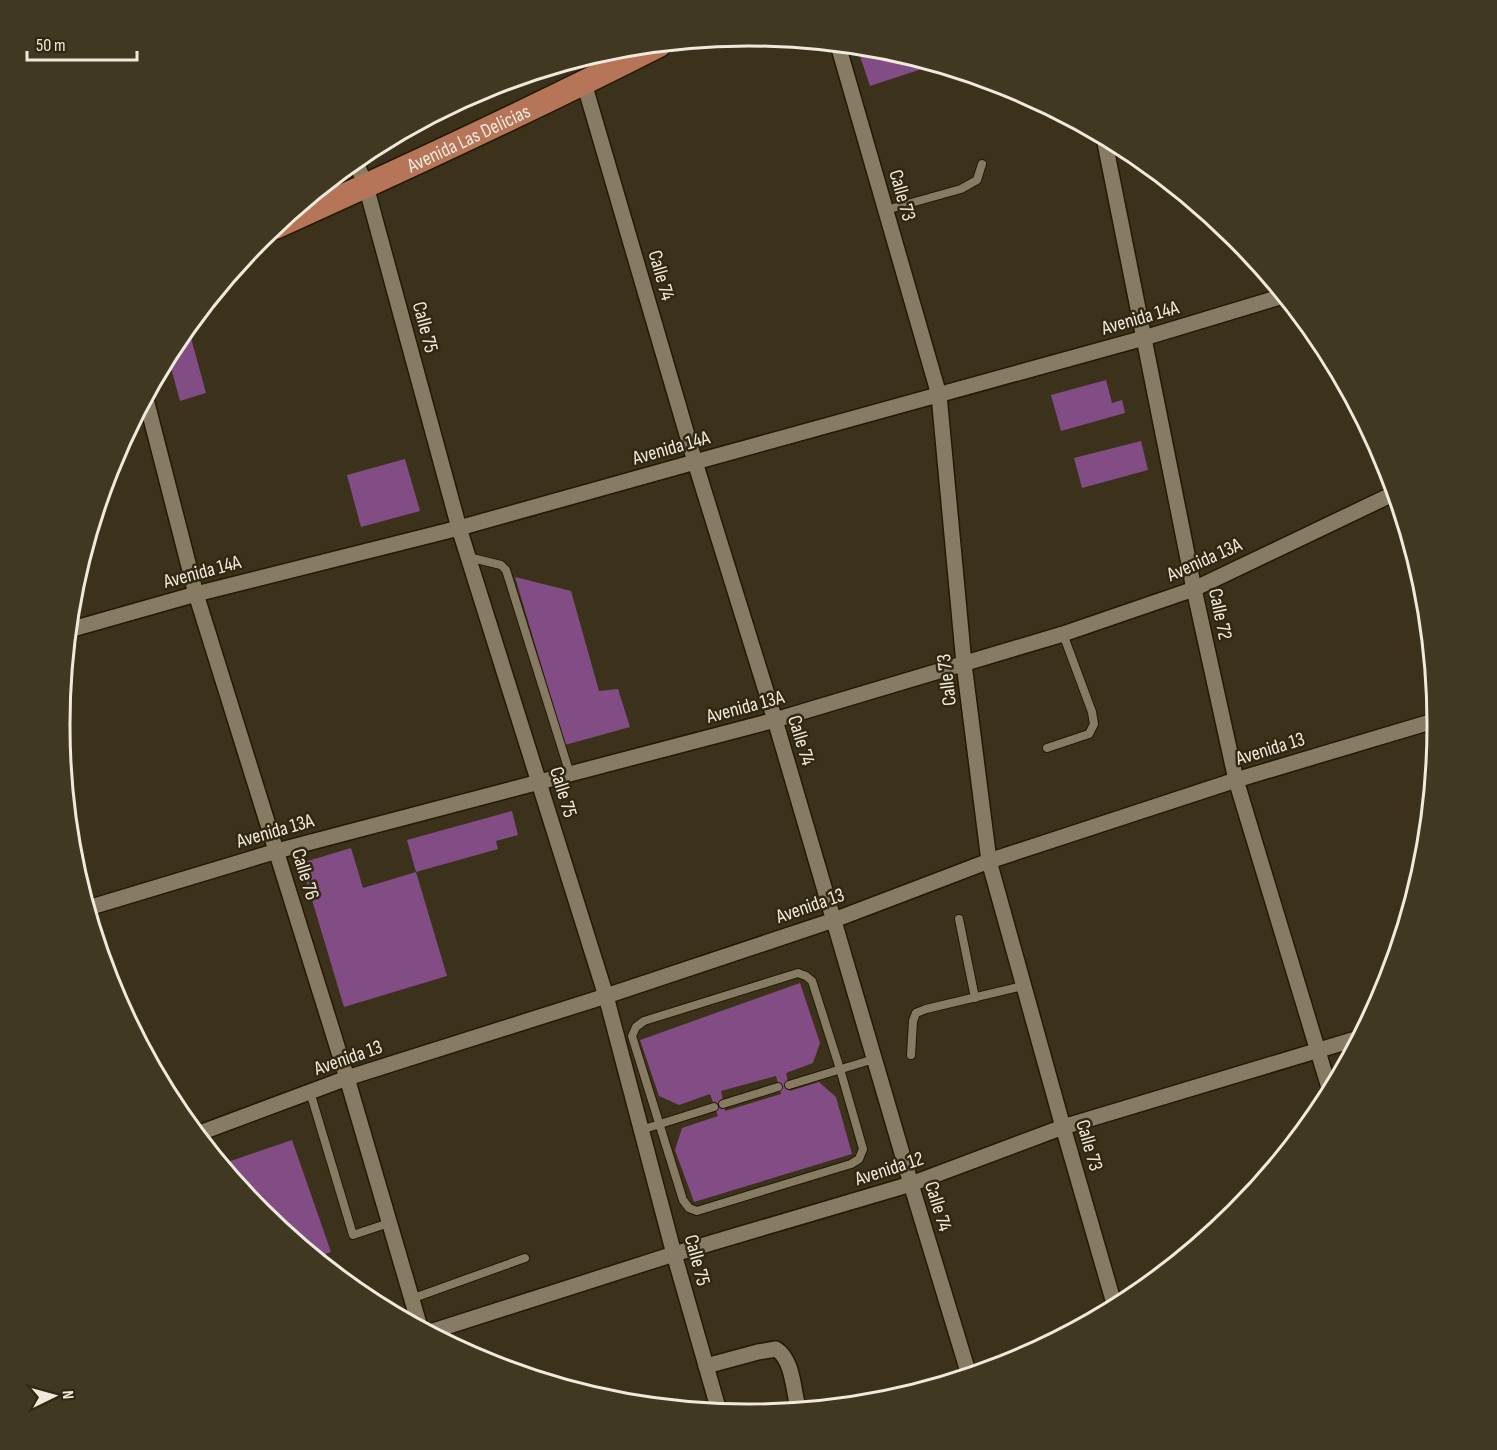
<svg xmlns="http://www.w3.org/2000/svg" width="1497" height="1450" viewBox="0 0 1497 1450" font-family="'Sofia Sans Condensed',sans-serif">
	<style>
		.building { fill: #824c85; fill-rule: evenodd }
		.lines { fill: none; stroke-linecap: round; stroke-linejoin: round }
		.lane-casing { stroke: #231904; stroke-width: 10 }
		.street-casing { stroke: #231904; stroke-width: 18 }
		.primary-casing { stroke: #231904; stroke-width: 27 }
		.lane { stroke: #877b63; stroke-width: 8 }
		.street { stroke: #877b63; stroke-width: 15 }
		.primary { stroke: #b67458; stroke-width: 24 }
		.labels { text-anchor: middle; stroke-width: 5; stroke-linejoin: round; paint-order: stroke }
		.street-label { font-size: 20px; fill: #f0eadc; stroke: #322812 }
		.rim { fill: none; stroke: #f0eadc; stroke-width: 3 }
	</style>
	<rect width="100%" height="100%" fill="#3c321b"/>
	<!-- building -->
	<g class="building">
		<polygon points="857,47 883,49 934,65 870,86"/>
		<polygon points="188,327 206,393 180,401 168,357 176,342"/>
		<polygon points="1106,380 1112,403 1122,400 1125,413 1061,431 1051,395"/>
		<polygon points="1141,441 1148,470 1082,488 1074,458"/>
		<polygon points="405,459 420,511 361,527 347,475"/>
		<polygon points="515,577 571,591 599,691 618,689 630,727 565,745"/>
		<polygon points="512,811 518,835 496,841 498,849 416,872 407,840"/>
		<polygon points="1428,821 1425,852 1424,852 1419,822"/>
		<polygon points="351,848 363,888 416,872 447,976 344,1007 301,863"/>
		<path d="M 800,983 L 820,1043 L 813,1063 L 786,1073 L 790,1091 L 819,1082 L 836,1097 L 852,1154 L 694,1202 L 675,1150 L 682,1128 L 718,1116 L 710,1094 L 679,1105 L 659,1096 L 640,1040 ZM 776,1076 L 781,1094 L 725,1111 L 721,1091 Z"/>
		<polygon points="292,1140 331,1252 316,1257 261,1212 222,1164"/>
	</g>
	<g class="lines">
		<!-- lane casing -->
		<g class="lane-casing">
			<g id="lane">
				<polyline points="886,210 961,189 977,180 982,164"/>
				<polyline points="468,557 501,565 506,570 570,774"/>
				<polyline points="1047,748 1089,734 1094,724 1092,712 1063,634"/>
				<polyline points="959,919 975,998"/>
				<polygon points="798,973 806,976 812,981 840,1069 863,1149 859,1159 851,1164 697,1211 689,1208 683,1200 632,1036 636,1027 644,1021"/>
				<polyline points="911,1055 913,1021 916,1013 926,1009 1023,986"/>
				<polyline points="789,1085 874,1059"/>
				<polyline points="310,1092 353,1235 389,1223"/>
				<polyline points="723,1104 778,1087"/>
				<polyline points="641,1130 714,1107"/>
				<polyline points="411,1299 525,1258"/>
			</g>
		</g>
		<!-- street casing -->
		<g class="street-casing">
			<g id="street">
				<polyline points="838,45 939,395 964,664 989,861 1063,1127 1115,1307"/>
				<polyline points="584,83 695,462 775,720 911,1184 969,1375"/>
				<polyline points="1104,138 1194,589 1236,780 1330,1091"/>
				<polyline points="355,161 361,174"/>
				<polyline points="366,186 459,528 606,996 674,1254 719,1411"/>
				<polyline points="146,399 196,594 347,1078 420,1327"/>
				<polyline points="69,630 196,594 459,528 695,462 1144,338 1283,296"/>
				<polyline points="88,908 277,851 775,720 1063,634 1194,589 1395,493"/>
				<polyline points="197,1134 347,1078 606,996 834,920 989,861 1236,780 1437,720"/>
				<polyline points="430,1332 674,1254 911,1184 1063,1127 1359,1038"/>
				<path d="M 706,1366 L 758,1352 L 776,1349 C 792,1359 793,1386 797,1403"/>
			</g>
		</g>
		<!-- primary casing -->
		<g class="primary-casing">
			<g id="primary">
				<path id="s1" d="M 275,227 C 404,169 533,109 659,45"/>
			</g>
		</g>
		<!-- lane -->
		<use href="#lane" class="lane"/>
		<!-- street -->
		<use href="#street" class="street"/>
		<!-- primary -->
		<use href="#primary" class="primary"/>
	</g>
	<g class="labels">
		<!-- street labels -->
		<g class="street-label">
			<text dy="7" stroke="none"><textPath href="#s1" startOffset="213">Avenida Las Delicias</textPath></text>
			<text transform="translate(903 195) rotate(74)" y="7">Calle 73</text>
			<text transform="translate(662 275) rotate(74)" y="7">Calle 74</text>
			<text transform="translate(1140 317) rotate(-16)" y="7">Avenida 14A</text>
			<text transform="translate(426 327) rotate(75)" y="7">Calle 75</text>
			<text transform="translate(671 447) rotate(-16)" y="7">Avenida 14A</text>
			<text transform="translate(1204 559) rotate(-24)" y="7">Avenida 13A</text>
			<text transform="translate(202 571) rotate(-15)" y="7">Avenida 14A</text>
			<text transform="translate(1221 614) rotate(78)" y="7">Calle 72</text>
			<text transform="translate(946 680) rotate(-97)" y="7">Calle 73</text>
			<text transform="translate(745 706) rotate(-15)" y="7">Avenida 13A</text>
			<text transform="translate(802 740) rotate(73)" y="7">Calle 74</text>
			<text transform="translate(1270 748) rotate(-17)" y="7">Avenida 13</text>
			<text transform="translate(564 792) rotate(73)" y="7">Calle 75</text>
			<text transform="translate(275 830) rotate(-16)" y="7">Avenida 13A</text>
			<text transform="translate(306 874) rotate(73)" y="7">Calle 76</text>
			<text transform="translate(810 905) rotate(-19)" y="7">Avenida 13</text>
			<text transform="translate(348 1057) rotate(-19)" y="7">Avenida 13</text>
			<text transform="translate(1090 1145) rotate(74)" y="7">Calle 73</text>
			<text transform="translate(889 1168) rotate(-18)" y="7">Avenida 12</text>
			<text transform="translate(939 1206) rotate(73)" y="7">Calle 74</text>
			<text transform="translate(698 1260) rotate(75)" y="7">Calle 75</text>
		</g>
	</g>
	<!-- crop -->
	<path d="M0 0H1497V1450H0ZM748 46H749A678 678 0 0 1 1427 724V726A678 678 0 0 1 749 1404H748A678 678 0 0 1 70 726V724A678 678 0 0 1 748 46Z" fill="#413822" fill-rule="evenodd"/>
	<path class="rim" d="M748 46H749A678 678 0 0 1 1427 724V726A678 678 0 0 1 749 1404H748A678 678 0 0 1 70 726V724A678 678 0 0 1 748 46Z"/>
	<!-- north arrow -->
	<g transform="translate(54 1396) rotate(85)" stroke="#322812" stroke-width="4.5" paint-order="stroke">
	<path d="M0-4.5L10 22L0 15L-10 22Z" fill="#f0eadc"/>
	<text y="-9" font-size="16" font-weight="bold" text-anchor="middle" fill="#f0eadc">N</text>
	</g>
	<!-- scale -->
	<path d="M27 51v9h110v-9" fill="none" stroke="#f0eadc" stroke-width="3"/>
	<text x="36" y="51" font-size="18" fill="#f0eadc" stroke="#322812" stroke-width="4.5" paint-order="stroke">50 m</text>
</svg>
